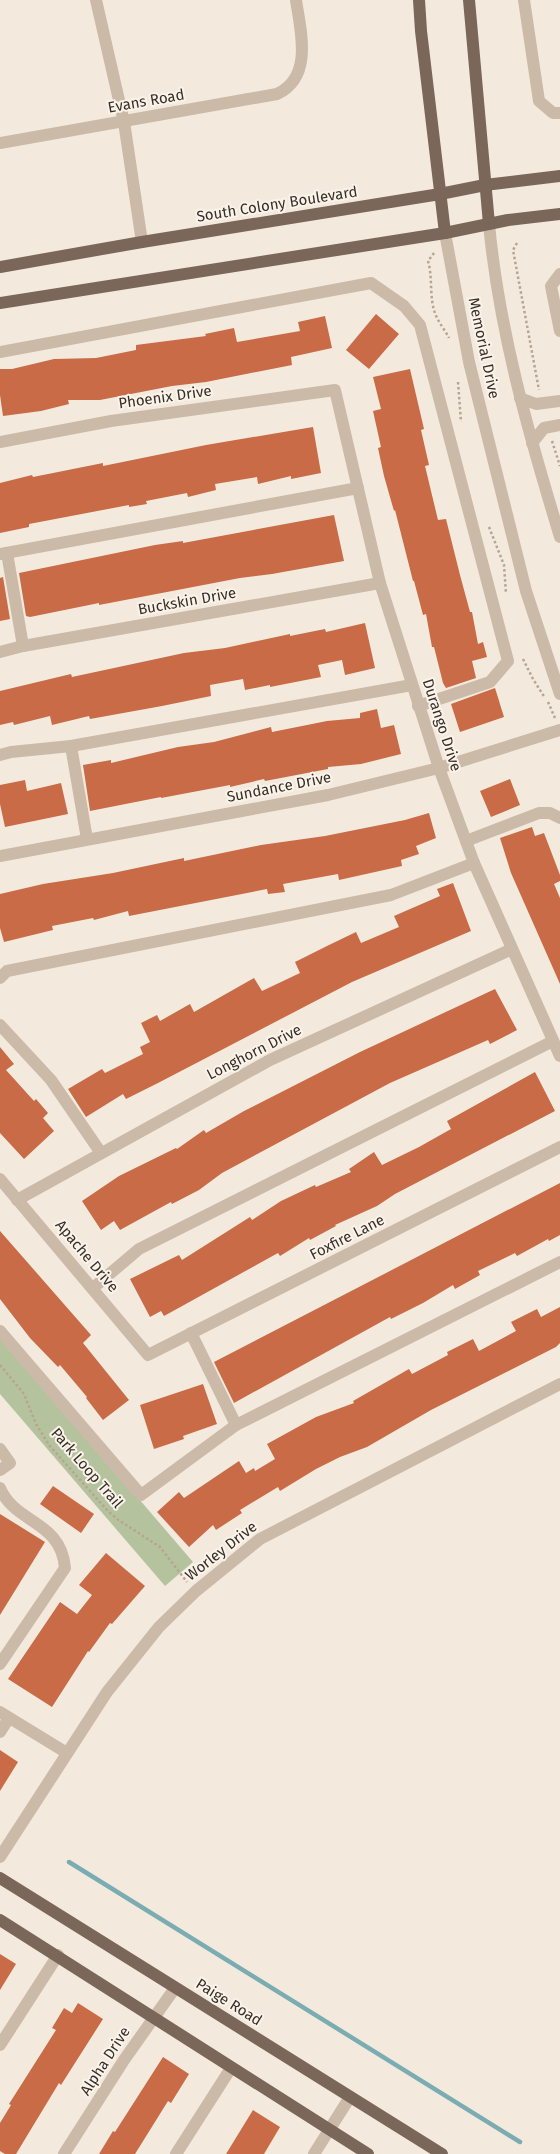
<svg xmlns="http://www.w3.org/2000/svg" width="560" height="2154" viewBox="0 0 560 2154" font-family="'Fira Sans',sans-serif">
	<style>
		.green { fill: #b4c39d }
		.lines { fill: none; stroke-linecap: round; stroke-linejoin: round }
		.stream { stroke: #7bacb1; stroke-width: 4.5 }
		.building { fill: #c86b46 }
		.path { stroke: #b7a493; stroke-width: 2.5; stroke-dasharray: 2.5 2.5; stroke-linecap: butt }
		.minor { stroke: #ccbaa9; stroke-width: 12 }
		.major { stroke: #7b665a; stroke-width: 12 }
		.labels { text-anchor: middle; stroke-width: 4; stroke-linejoin: round; paint-order: stroke }
		.street-label { font-size: 15px; fill: #382e29; stroke: #faf3ea }
	</style>
	<rect width="100%" height="100%" fill="#f3eadd"/>
	<!-- green -->
	<polygon class="green" points="0,1337 193,1562 165,1586 0,1394"/>
	<g class="lines">
		<!-- stream -->
		<polyline class="stream" points="69,1862 520,2142"/>
	</g>
	<!-- building -->
	<g class="building">
		<polygon points="376,314 399,334 369,369 346,350"/>
		<polygon points="325,316 332,348 291,357 292,365 206,382 172,386 100,400 68,400 69,404 41,411 3,416 0,395 0,369 12,369 54,359 96,358 136,350 136,345 206,336 205,334 234,328 237,342 300,331 298,322"/>
		<polygon points="410,369 424,429 421,430 429,465 425,466 438,520 446,519 460,575 470,612 472,612 478,644 483,642 487,657 472,661 476,678 446,688 443,683 434,647 432,647 426,614 423,615 414,581 413,581 395,510 394,511 384,476 378,448 381,447 373,411 381,409 373,377"/>
		<polygon points="313,427 321,473 291,479 291,476 258,484 257,477 215,484 216,490 188,497 187,493 146,501 147,504 129,507 129,505 29,524 29,527 0,533 0,483 32,475 33,477 103,463 103,466 206,445"/>
		<polygon points="334,515 344,561 272,574 240,578 99,605 99,603 30,617 26,616 19,573 155,545 183,541 183,543"/>
		<polygon points="3,577 10,619 0,621 0,578"/>
		<polygon points="365,623 375,668 345,675 342,660 318,665 321,677 270,687 270,685 245,690 243,679 210,685 211,696 162,706 90,719 89,716 52,725 50,716 14,725 13,722 0,725 0,691 71,674 72,677 184,653 225,648 290,634 290,636 325,629 326,632"/>
		<polygon points="495,688 504,717 460,732 451,704"/>
		<polygon points="377,709 381,728 394,725 401,754 361,764 328,767 328,769 265,781 264,779 230,787 230,785 161,798 161,797 90,811 83,765 111,760 111,763 178,747 214,742 271,727 272,732 327,721 360,718 360,713"/>
		<polygon points="510,779 520,805 491,817 480,791"/>
		<polygon points="25,780 27,791 61,783 68,814 5,827 0,804 0,785"/>
		<polygon points="429,813 436,838 416,846 419,854 401,860 402,866 339,880 338,874 283,884 285,892 268,894 267,889 129,916 128,911 94,920 93,918 52,926 53,930 4,942 0,928 0,894 43,884 113,873 184,858 184,861 261,845 325,836 405,820"/>
		<polygon points="532,827 535,836 544,833 560,875 560,881 554,884 560,898 560,984 511,873 500,838"/>
		<polygon points="453,883 471,931 352,982 158,1083 126,1099 123,1094 86,1117 68,1089 102,1069 105,1073 143,1054 140,1047 150,1042 141,1023 157,1015 160,1021 190,1004 194,1012 254,978 262,991 300,973 295,962 329,945 356,932 361,943 399,927 394,916 440,896 437,889"/>
		<polygon points="495,989 517,1030 490,1044 488,1040 390,1083 222,1173 199,1190 172,1204 171,1202 120,1230 114,1221 101,1230 82,1201 119,1176 176,1148 177,1149 204,1130 206,1133 244,1111 360,1052"/>
		<polygon points="0,1047 14,1064 6,1070 34,1101 36,1099 48,1113 43,1118 54,1131 24,1159 0,1133"/>
		<polygon points="535,1072 555,1111 395,1194 377,1206 335,1225 336,1226 310,1240 309,1238 280,1256 278,1253 184,1305 164,1316 161,1311 150,1317 130,1279 179,1255 182,1260 250,1217 252,1220 281,1201 315,1185 316,1187 351,1172 349,1169 374,1152 382,1165 419,1147 451,1129 447,1121"/>
		<polygon points="560,1183 560,1235 549,1241 548,1239 517,1256 515,1253 478,1271 480,1275 455,1289 453,1285 423,1303 391,1319 390,1317 234,1403 214,1362"/>
		<polygon points="0,1231 91,1335 83,1343 129,1400 103,1420 86,1398 87,1397 60,1365 58,1367 30,1338 0,1299"/>
		<polygon points="560,1307 560,1343 556,1347 431,1410 367,1447 340,1457 316,1469 280,1491 278,1487 240,1510 242,1513 216,1530 213,1525 189,1547 157,1512 179,1492 184,1498 239,1461 246,1473 254,1468 255,1471 275,1459 267,1444 316,1417 354,1403 353,1401 409,1369 412,1374 448,1355 447,1352 473,1339 479,1351 516,1331 511,1322 537,1309 541,1317"/>
		<polygon points="203,1384 217,1424 183,1436 184,1439 154,1449 140,1405"/>
		<polygon points="53,1486 94,1514 81,1533 40,1504"/>
		<polygon points="0,1514 45,1542 0,1615"/>
		<polygon points="106,1553 145,1586 112,1624 110,1623 89,1652 88,1651 52,1707 8,1679 60,1602 77,1614 92,1595 79,1585"/>
		<polygon points="0,1750 18,1762 0,1791"/>
		<polygon points="0,1954 16,1964 0,1990"/>
		<polygon points="78,2003 103,2019 61,2085 59,2083 16,2154 5,2154 0,2151 0,2123 11,2105 9,2104 56,2030 52,2028 64,2008 72,2013"/>
		<polygon points="163,2057 189,2074 171,2103 168,2101 135,2154 99,2154 113,2131 115,2132"/>
		<polygon points="253,2110 280,2127 264,2154 226,2154"/>
	</g>
	<g class="lines">
		<!-- path -->
		<g class="path">
			<polyline points="517,243 513,250 539,390"/>
			<path d="M 434,253 L 428,261 C 433,278 429,297 435,313 C 438,322 445,330 449,338"/>
			<polyline points="458,382 461,422"/>
			<polyline points="552,441 560,466"/>
			<polyline points="489,527 504,565 506,594"/>
			<polyline points="523,659 533,679 545,698"/>
			<polyline points="548,702 555,718"/>
			<polyline points="0,1365 24,1394 36,1424 49,1445 107,1510 117,1519 160,1547 187,1582"/>
		</g>
		<!-- minor -->
		<g class="minor">
			<polyline points="96,0 124,122 142,242"/>
			<polyline points="524,0 539,101 553,113 560,113"/>
			<path d="M 0,143 L 277,94 C 313,77 301,33 296,0"/>
			<path d="M 489,224 C 499,331 529,435 560,537"/>
			<polyline points="445,233 469,362 526,591 560,694"/>
			<polyline points="560,274 551,286 560,331"/>
			<polyline points="0,352 371,283 404,306 420,325 508,661 490,682 418,706"/>
			<polyline points="520,398 536,404 560,401"/>
			<polyline points="0,442 111,421 335,390 380,583 439,768 474,863 560,1056"/>
			<polyline points="532,443 544,428 560,425"/>
			<polyline points="7,553 23,646"/>
			<polyline points="0,554 358,488"/>
			<polyline points="0,652 23,646 380,583"/>
			<polyline points="71,746 87,839"/>
			<polyline points="0,755 11,752 71,746 412,685"/>
			<polyline points="466,841 539,813 550,813 560,818"/>
			<polyline points="0,856 328,795 439,768 560,730"/>
			<polyline points="0,978 7,971 391,895 474,863"/>
			<polyline points="0,1025 51,1080 101,1153"/>
			<polyline points="0,1179 148,1355 560,1147"/>
			<polyline points="17,1200 270,1060 512,949"/>
			<polyline points="93,1288 139,1249 553,1041"/>
			<polyline points="0,1331 141,1495 236,1425"/>
			<polyline points="191,1333 236,1425 560,1262"/>
			<polyline points="0,1449 10,1463 0,1470"/>
			<path d="M 0,1488 C 15,1524 61,1520 65,1568 L 0,1664"/>
			<polyline points="0,1712 67,1753"/>
			<polyline points="0,1732 9,1718"/>
			<polyline points="0,1857 107,1692 159,1627 196,1591 260,1539 560,1384"/>
			<polyline points="0,2045 58,1955"/>
			<polyline points="64,2154 124,2060 175,1988"/>
			<polyline points="176,2154 231,2068"/>
			<polyline points="314,2154 350,2097"/>
		</g>
		<!-- major -->
		<g class="major">
			<polyline points="419,0 421,31 445,233"/>
			<polyline points="469,0 489,224"/>
			<polyline points="0,267 142,242 440,194 485,185 560,176"/>
			<polyline points="0,303 445,233 508,220 560,214"/>
			<polyline points="0,1878 442,2154"/>
			<polyline points="0,1920 368,2154"/>
		</g>
	</g>
	<g class="labels">
		<!-- street labels -->
		<g class="street-label">
			<text transform="translate(146 101) rotate(-10)" y="5">Evans Road</text>
			<text transform="translate(277 204) rotate(-9)" y="5">South Colony Boulevard</text>
			<text transform="translate(484 348) rotate(78)" y="5">Memorial Drive</text>
			<text transform="translate(165 397) rotate(-8)" y="5">Phoenix Drive</text>
			<text transform="translate(187 601) rotate(-10)" y="5">Buckskin Drive</text>
			<text transform="translate(442 725) rotate(72)" y="5">Durango Drive</text>
			<text transform="translate(279 787) rotate(-11)" y="5">Sundance Drive</text>
			<text transform="translate(254 1052) rotate(-27)" y="5">Longhorn Drive</text>
			<text transform="translate(347 1237) rotate(-27)" y="5">Foxfire Lane</text>
			<text transform="translate(87 1256) rotate(50)" y="5">Apache Drive</text>
			<text transform="translate(87 1468) rotate(49)" y="5">Park Loop Trail</text>
			<text transform="translate(221 1551) rotate(-38)" y="5">Worley Drive</text>
			<text transform="translate(229 2002) rotate(32)" y="5">Paige Road</text>
			<text transform="translate(105 2061) rotate(-57)" y="5">Alpha Drive</text>
		</g>
	</g>
</svg>
